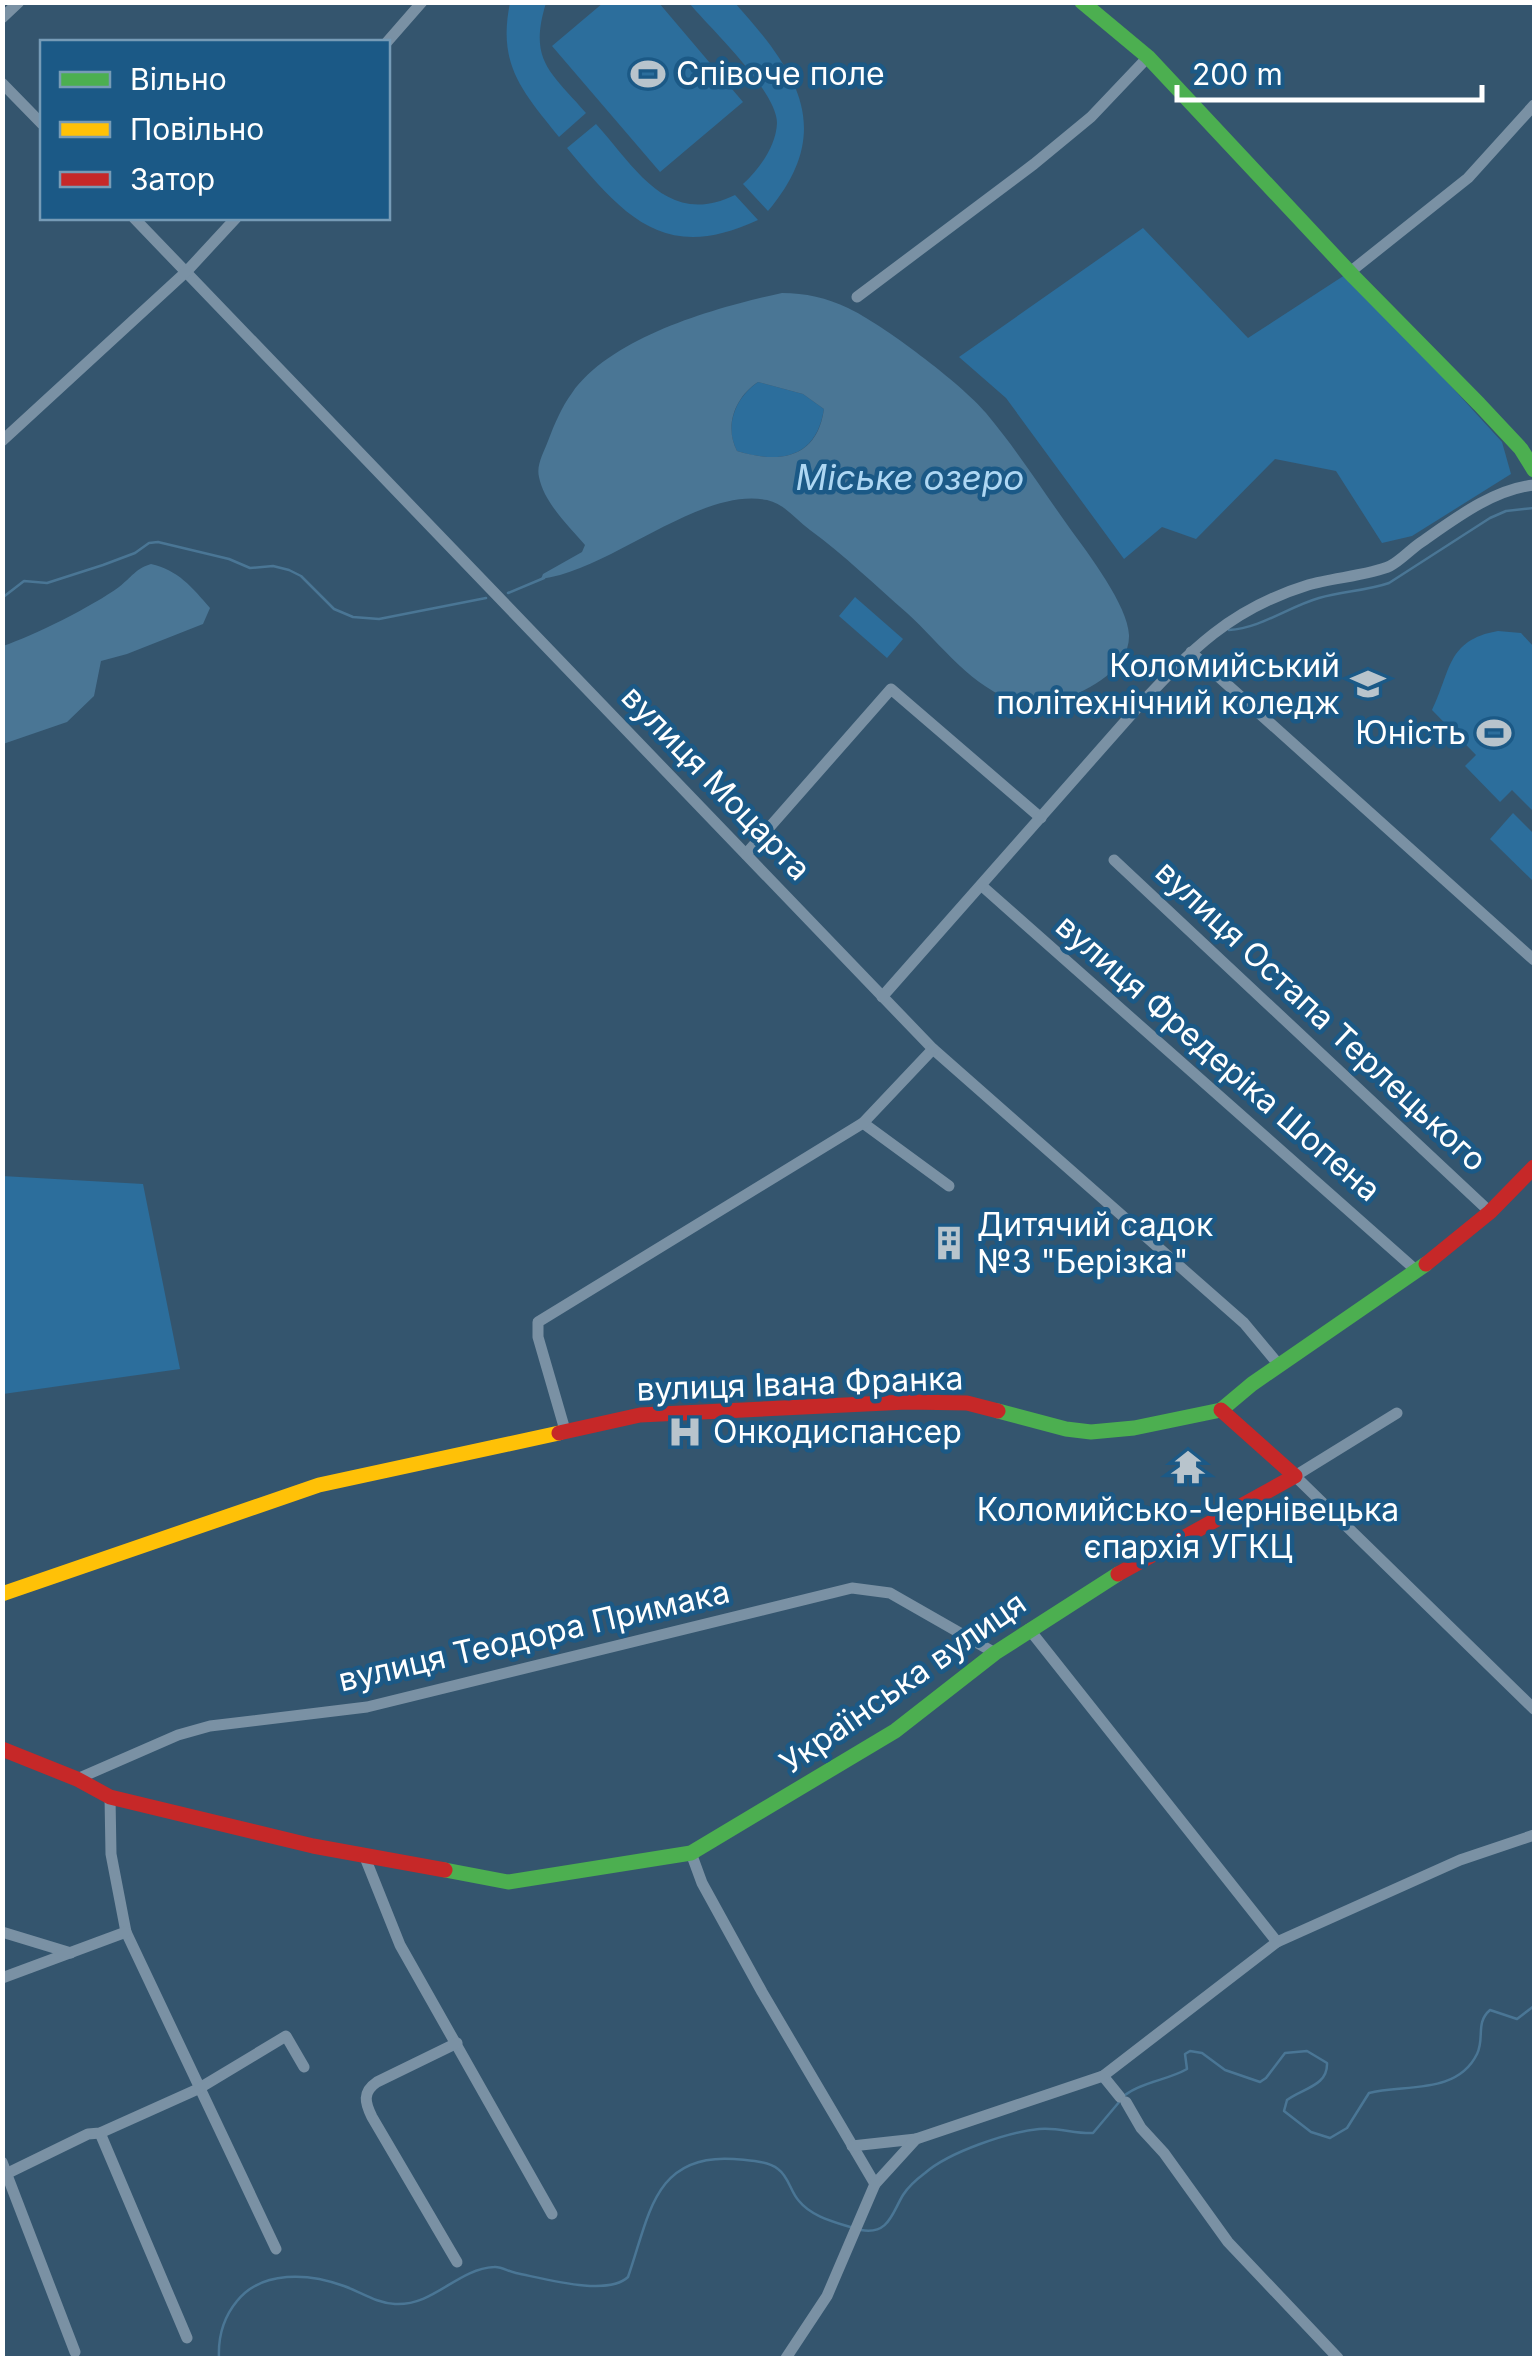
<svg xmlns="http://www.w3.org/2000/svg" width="1537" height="2361" viewBox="0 0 1537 2361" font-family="Inter,sans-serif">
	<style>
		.green { fill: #2c6e9c }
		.water { fill: #4a7695; fill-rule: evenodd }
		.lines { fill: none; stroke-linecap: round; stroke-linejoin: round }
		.stream { stroke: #4a7695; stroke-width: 2.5 }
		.street { stroke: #7a91a4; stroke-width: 11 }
		.fast { stroke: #4caf50; stroke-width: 15 }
		.slow { stroke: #ffc107; stroke-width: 15 }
		.jam { stroke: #c62828; stroke-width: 15 }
		.labels { text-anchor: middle; stroke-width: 9; stroke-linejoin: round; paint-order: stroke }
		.poi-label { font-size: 32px; fill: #fff; stroke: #1b5986; text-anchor: start }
		.street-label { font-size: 32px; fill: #fff; stroke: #1b5986 }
		.water-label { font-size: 35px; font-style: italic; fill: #aed7f3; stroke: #1b5986 }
	</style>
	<rect width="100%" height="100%" fill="#34556e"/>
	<!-- green -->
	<g class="green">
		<path d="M 510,3 L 546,3 C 528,61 551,72 586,113 L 559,137 C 523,92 497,65 510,3 Z"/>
		<polygon points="603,3 659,3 743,102 660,172 552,46"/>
		<path d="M 689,3 L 735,3 C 796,71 837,129 768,211 L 743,184 C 759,169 776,147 777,123 C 777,91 710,28 689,3 Z"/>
		<path d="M 596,124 C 636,168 667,228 735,195 L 758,220 C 664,264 624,216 567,148 Z"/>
		<polygon points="1143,228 1248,338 1348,273 1502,442 1511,474 1412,536 1382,543 1336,471 1275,459 1196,539 1162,527 1124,559 1006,398 959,357"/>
		<path d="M 758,382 L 803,394 L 824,409 C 816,459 779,464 737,451 C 724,426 735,398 758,382 Z"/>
		<polygon points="855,597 903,639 887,658 839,616"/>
		<path d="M 1498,631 L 1521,633 L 1534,647 L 1534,812 L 1512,790 L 1500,802 L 1465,766 L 1476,755 L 1432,710 C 1451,672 1446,640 1498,631 Z"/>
		<polygon points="1513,813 1534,834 1534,882 1490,839"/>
		<polygon points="2,1176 143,1184 180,1369 3,1394"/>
	</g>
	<!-- water -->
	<g class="water">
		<path d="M 782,293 C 805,293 827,298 848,308 C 882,324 962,384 986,413 C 1017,450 1043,491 1071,530 C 1088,553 1128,606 1129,635 C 1130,668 1090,690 1063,699 C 995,722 950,652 907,613 C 875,585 844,555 810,530 C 795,519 785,504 767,500 C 701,486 611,570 541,579 L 543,574 L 582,552 L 585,545 C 569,526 544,503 539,477 C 536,465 544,452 548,441 C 554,425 562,406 572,393 C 612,336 718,307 782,293 ZM 758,382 L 803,394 L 824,409 C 817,459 779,464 737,451 C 724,426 735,397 758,382 Z"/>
		<path d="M 151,564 C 178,570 192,587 210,608 L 203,624 L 127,654 L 101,661 L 94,696 L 67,722 L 3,744 L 3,646 C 33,636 93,606 119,587 C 132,577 135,569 151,564 Z"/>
	</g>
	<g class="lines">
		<!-- stream -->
		<g class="stream">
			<polyline points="508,593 544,578"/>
			<polyline points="2,598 24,581 47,583 103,565 135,553 149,543 158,542 229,559 250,568 273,566 289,570 301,576 334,609 353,617 379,619 486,598"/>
			<path d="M 1229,630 C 1261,628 1288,607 1319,598 C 1342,591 1366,591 1389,583 L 1490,518 L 1506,511 L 1534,508"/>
			<path d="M 1125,2095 C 1142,2082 1168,2080 1187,2069 L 1185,2054 L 1190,2051 L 1202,2053 L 1225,2070 L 1260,2082 L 1266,2078 L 1285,2053 L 1307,2051 L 1327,2063 C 1328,2086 1303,2088 1287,2100 L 1284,2111 L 1311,2132 L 1330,2138 L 1347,2128 L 1369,2093 C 1404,2084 1457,2095 1477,2054 C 1485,2038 1475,2023 1490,2010 L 1517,2019 L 1534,2006"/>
			<path d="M 861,2230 C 889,2235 892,2213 903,2195 C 908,2187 917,2179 925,2173 C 949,2152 1008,2132 1039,2129 C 1058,2127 1075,2134 1093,2133 L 1120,2101"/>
			<path d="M 219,2358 C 218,2337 223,2318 237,2301 C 262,2270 309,2273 344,2286 C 361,2292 376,2303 395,2304 C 434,2306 457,2269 494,2267 C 501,2266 509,2272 516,2273 C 542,2278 607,2297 628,2277 C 649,2218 653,2153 734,2159 C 747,2160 768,2161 778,2169 C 789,2177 790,2191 799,2201 C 812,2217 835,2222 853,2228"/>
		</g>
		<!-- street -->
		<g class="street">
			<polyline points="2,18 19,2"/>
			<polyline points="387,42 422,2"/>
			<polyline points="2,83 42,124"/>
			<polyline points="134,218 933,1049 1244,1323 1279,1365"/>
			<polyline points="1350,272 1468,178 1534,105"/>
			<polyline points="857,297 1034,164 1091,117 1148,57"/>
			<polyline points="2,441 187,271 236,218"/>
			<polyline points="1191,652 1534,960"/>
			<polyline points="746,854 891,689 1041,818"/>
			<polyline points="1114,860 1490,1212"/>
			<polyline points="982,886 1417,1271"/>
			<path d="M 882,997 L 1137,708 C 1191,650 1230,609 1308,585 C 1331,578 1371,575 1390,566 C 1400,561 1410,550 1420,543 C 1453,520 1493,489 1534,485"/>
			<polyline points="863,1123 949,1186"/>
			<polyline points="1397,1413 1295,1476 1534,1709"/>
			<polyline points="565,1430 538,1337 538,1322 863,1123 933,1049"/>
			<polyline points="1029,1629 1277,1942"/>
			<polyline points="77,1779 178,1735 210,1726 367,1707 852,1588 890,1593 995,1653"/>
			<polyline points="110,1797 111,1854 126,1932 276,2249"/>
			<polyline points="691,1853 702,1883 762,1992 875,2184"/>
			<polyline points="364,1855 400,1945 552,2214"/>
			<polyline points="2,1932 71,1953"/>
			<polyline points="2,1978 126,1932"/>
			<polyline points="1103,2076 1120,2097"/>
			<polyline points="1126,2102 1141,2128 1164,2153 1228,2242 1338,2358"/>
			<polyline points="100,2133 187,2338"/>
			<polyline points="852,2146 916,2139"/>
			<polyline points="2,2162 75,2352"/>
			<polyline points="8,2173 88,2134 100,2133 198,2089 286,2036 304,2067"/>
			<path d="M 457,2262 L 372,2117 C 365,2103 362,2092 377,2082 L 457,2043"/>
			<polyline points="786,2358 827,2296 875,2184 916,2139 1103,2076 1277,1942 1460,1860 1534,1835"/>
		</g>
		<!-- fast -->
		<g class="fast">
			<polyline points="1082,2 1148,57 1354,277 1479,404 1521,449 1534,470"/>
			<polyline points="998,1411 1066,1429 1091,1432 1134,1428 1221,1410 1252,1384 1426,1264"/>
			<polyline points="445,1870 508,1882 691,1853 895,1731 995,1653 1118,1574"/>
		</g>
		<!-- slow -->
		<polyline class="slow" points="2,1594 319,1485 559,1433"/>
		<!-- jam -->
		<g class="jam">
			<polyline points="1426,1264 1490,1212 1534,1167"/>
			<polyline points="559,1433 640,1415 907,1402 967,1403 998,1411"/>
			<polyline points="1118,1574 1295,1476 1221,1410"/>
			<polyline points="2,1749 77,1779 110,1797 313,1846 445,1870"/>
		</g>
	</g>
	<!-- icons -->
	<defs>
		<g id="stadium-bare" transform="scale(2.7)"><path d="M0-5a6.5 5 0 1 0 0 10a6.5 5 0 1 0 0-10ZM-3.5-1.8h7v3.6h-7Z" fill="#b8c4cc" stroke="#1b5986" stroke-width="2.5" paint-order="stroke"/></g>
		<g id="university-bare" transform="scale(2.7)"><path d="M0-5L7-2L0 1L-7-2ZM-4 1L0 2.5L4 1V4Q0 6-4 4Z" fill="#b8c4cc" stroke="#1b5986" stroke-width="2.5" paint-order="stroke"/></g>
		<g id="building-bare" transform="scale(2.7)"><path d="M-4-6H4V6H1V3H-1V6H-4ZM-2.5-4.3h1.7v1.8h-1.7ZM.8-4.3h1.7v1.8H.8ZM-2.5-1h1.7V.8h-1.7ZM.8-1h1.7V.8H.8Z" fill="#b8c4cc" stroke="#1b5986" stroke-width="2.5" paint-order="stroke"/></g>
		<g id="hospital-bare" transform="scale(2.7)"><path d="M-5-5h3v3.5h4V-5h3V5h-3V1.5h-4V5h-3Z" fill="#b8c4cc" stroke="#1b5986" stroke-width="2.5" paint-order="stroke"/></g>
		<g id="temple-bare" transform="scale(2.7)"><path d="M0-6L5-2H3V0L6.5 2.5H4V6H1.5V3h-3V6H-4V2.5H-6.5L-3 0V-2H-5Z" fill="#b8c4cc" stroke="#1b5986" stroke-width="2.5" paint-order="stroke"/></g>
	</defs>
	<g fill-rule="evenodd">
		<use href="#stadium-bare" x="648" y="74"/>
		<use href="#university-bare" x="1368" y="684"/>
		<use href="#stadium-bare" x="1494" y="733"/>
		<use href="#building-bare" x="949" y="1243"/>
		<use href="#hospital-bare" x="685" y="1432"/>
		<use href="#temple-bare" x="1188" y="1467"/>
	</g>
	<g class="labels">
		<!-- poi labels -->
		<g class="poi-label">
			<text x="676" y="85">Співоче поле</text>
			<text x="1340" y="677" text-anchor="end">Коломийський<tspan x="1340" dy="37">політехнічний коледж</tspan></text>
			<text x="1466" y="744" text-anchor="end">Юність</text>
			<text x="977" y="1236">Дитячий садок<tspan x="977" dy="37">№3 "Берізка"</tspan></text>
			<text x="713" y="1443">Онкодиспансер</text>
			<text x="1188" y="1521" text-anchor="middle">Коломийсько-Чернівецька<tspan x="1188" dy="37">єпархія УГКЦ</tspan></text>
		</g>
		<!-- street labels -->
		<g class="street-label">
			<text transform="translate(716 783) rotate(46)" y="11">вулиця Моцарта</text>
			<text transform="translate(1321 1016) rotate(43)" y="11">вулиця Остапа Терлецького</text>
			<text transform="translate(1218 1058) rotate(41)" y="11">вулиця Фредеріка Шопена</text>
			<text transform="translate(800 1384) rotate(-2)" y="11">вулиця Івана Франка</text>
			<text transform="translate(534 1636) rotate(-13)" y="11">вулиця Теодора Примака</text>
			<text transform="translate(903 1683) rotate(-35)" y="11">Українська вулиця</text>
		</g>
		<!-- water labels -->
		<g class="water-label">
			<text x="910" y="490">Міське озеро</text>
		</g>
	</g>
	<!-- border -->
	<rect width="1537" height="2361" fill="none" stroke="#ffffff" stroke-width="10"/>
	<!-- legend -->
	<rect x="40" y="40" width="350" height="180" fill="#1b5986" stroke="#769bb6" stroke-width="2.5"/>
	<rect x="60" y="72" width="50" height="15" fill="#4caf50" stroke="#769bb6" stroke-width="2.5"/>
	<text x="130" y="90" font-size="30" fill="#ffffff">Вільно</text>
	<rect x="60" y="122" width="50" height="15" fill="#ffc107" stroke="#769bb6" stroke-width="2.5"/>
	<text x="130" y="140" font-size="30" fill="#ffffff">Повільно</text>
	<rect x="60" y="172" width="50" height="15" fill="#c62828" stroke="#769bb6" stroke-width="2.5"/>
	<text x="130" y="190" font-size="30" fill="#ffffff">Затор</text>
	<!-- scale -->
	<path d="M1177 85v15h305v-15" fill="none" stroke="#ffffff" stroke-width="5"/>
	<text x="1192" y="85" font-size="30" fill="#ffffff" stroke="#1b5986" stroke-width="8" paint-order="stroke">200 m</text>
</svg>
